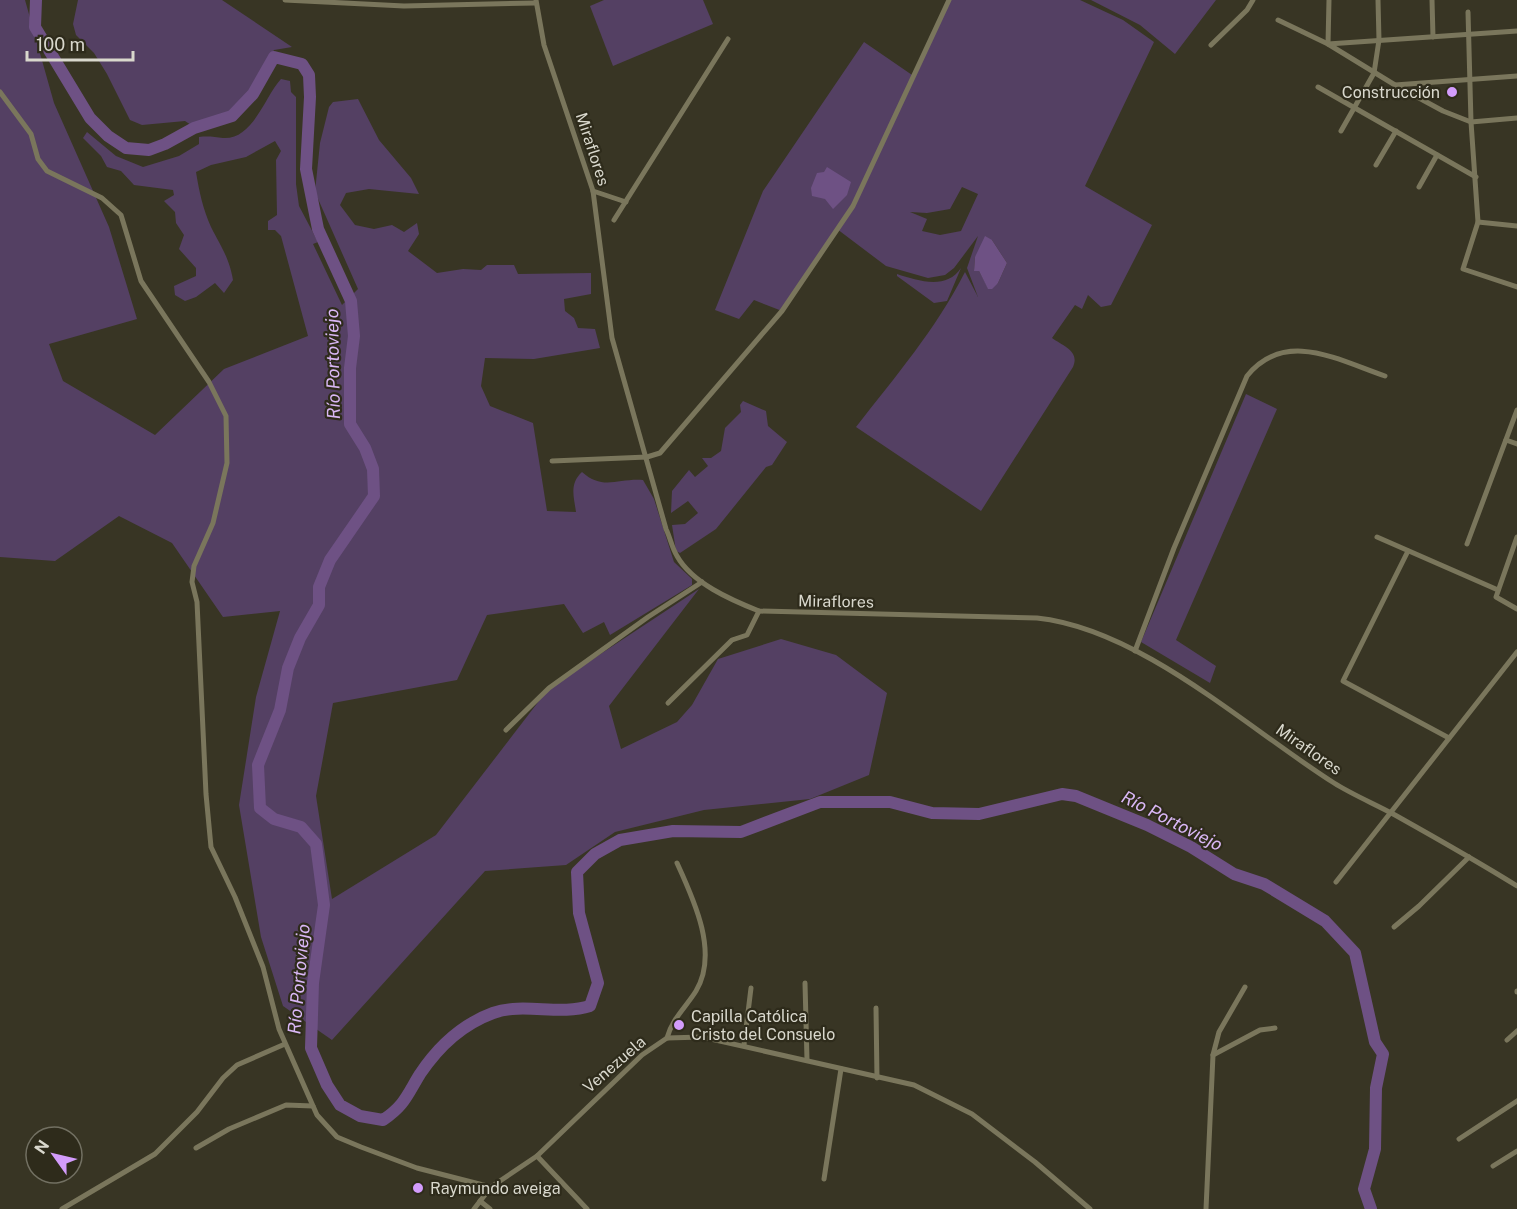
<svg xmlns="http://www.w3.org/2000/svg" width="1517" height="1209" viewBox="0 0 1517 1209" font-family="'Public Sans',sans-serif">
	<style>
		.green { fill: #544063; fill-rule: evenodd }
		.water { fill: #6e5184 }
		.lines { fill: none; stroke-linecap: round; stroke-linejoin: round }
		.river { stroke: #6e5184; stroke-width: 12 }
		.street { stroke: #7a765c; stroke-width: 5 }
		.poi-dot { fill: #d39cfc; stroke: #2e2b1b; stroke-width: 2 }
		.labels { text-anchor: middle; stroke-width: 4.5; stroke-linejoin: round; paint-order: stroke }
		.poi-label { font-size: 16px; fill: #d9d8cd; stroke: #2e2b1b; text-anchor: start }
		.street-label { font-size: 16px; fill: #d9d8cd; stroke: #2e2b1b }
		.water-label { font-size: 18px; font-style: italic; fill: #d9b7f5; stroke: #2e2b1b }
	</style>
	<rect width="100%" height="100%" fill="#383524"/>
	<!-- green -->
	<g class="green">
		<path d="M 0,0 L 25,0 L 54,103 L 109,227 L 137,319 L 49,344 L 63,381 L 155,435 L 224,369 L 308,336 L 281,236 L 275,230 L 268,230 L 268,221 L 277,215 L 276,160 L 281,151 L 275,141 L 246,157 L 211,165 L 196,172 C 199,191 203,209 211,227 C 221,247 229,257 233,280 L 224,293 L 215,283 L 196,297 L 185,301 L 175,295 L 174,286 L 196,276 L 196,268 L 179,249 L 184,235 L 176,223 L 175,212 L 164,201 L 174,195 L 173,190 L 134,185 L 121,171 L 107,167 L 101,156 L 83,138 L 87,132 L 116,156 L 143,167 L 179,156 L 199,144 L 199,137 C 208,136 215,137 223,138 C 253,140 265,96 281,79 L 290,81 L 291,92 L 296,97 L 296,184 L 299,206 L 318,242 L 313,244 L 342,305 L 358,289 L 315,192 L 320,143 L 329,107 L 333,102 L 358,99 L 379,140 L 411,178 L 419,194 L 369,189 L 346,193 L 340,205 L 355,225 L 374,229 L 392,225 L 404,232 L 417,223 L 419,234 L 408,251 L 437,273 L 463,269 L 481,270 L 487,265 L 514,265 L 518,274 L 591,273 L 591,294 L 564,299 L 565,311 L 574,318 L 578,328 L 595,329 L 600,348 L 534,359 L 485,358 L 481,386 L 490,406 L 533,423 L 547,511 L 576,512 C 574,497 569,484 582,472 C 603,491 618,478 643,480 L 654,499 L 674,562 L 692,579 L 692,585 L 610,635 L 604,622 L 583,633 L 564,604 L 487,615 L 457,680 L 333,703 L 316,796 L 332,899 L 436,835 L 549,688 L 699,589 L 609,706 L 621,749 L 677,722 L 692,705 L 718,659 L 781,639 L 836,655 L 887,693 L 869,775 L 810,799 L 704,810 L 615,832 L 566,865 L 485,871 L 332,1040 L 283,1006 L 261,937 L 239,805 L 256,697 L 280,611 L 223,617 L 172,543 L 119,516 L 55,561 L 0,557 Z"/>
		<polygon points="78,0 222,0 292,47 274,50 251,88 231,113 191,125 185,121 142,125 130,120 107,74 94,53 76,35 73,24"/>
		<polygon points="604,0 703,0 713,24 613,66 590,6"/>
		<path d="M 950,0 L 1080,0 L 1123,20 L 1154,42 L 1085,186 L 1152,225 L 1111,305 L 1101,307 L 1088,295 L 1082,309 L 1075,305 L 1052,338 C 1063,346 1080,351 1073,367 L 981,511 L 856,427 C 895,377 936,329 965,272 L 978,297 L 967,268 L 978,236 L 954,268 L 945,275 L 928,278 L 886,266 L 837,229 L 782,311 L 754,300 L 739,319 L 715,310 L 763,191 L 864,42 L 915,77 ZM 962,187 L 978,194 L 961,231 L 940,235 L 922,231 L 927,219 L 910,212 L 927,213 L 950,209 ZM 992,240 L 1007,263 L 998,283 L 988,288 L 979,271 L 974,271 L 975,257 Z"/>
		<polygon points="1091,0 1216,0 1175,54 1140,25"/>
		<path d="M 961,268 L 947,301 L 934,303 L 897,276 L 897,274 C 918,281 947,290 961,268 Z"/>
		<polygon points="1246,394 1277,409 1176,640 1216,666 1210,683 1141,642"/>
		<polygon points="743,401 766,411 768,426 787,442 772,465 766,467 716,529 680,553 676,551 672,525 685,524 698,513 688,501 671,513 672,491 689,470 695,477 708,466 702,458 711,458 721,451 725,428 741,412 740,405"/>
	</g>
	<!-- water -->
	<g class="water">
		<polygon points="827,167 851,182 847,195 833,209 825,199 812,196 811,188 817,173 824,172"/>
		<polygon points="985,236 992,240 1007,263 998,283 992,289 988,289 979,271 974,271 975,257"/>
	</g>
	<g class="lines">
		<!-- river -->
		<path class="river" d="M 36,0 L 35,27 L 90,118 L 108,136 L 126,148 L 149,150 L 165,144 L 194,128 L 232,116 L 253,94 L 274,57 L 302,64 L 309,75 L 310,97 L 306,169 L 318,229 L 351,301 L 354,336 L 350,368 L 350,424 L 365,448 L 373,469 L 374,496 L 330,560 L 319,587 L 319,605 L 300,638 L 288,668 L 280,710 L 258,765 L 260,808 L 274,819 L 301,827 L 316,844 L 324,905 L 313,983 L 311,1048 L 327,1085 L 340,1105 L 360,1116 L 383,1120 C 405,1105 407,1095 420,1074 C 438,1047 463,1024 493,1013 C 524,1002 559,1016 590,1006 L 598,983 L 579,913 L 577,872 L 595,854 L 620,840 L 673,831 L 741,832 L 820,802 L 890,802 L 932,813 L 979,814 L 1062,794 L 1076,796 L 1147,825 L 1191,847 L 1234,874 L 1264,884 L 1325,921 L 1355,953 L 1375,1042 L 1383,1054 L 1376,1088 L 1375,1149 L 1364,1189 L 1371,1209"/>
		<!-- street -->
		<g class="street">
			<polyline points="285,0 404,6 535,3"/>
			<path d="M 536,0 L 544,45 L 593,191 L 612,338 L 666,529 C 670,537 672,548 677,556 C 692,583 731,600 759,611 L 1037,618 C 1141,629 1247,728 1334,783 C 1353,795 1375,804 1395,815 C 1436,838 1477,861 1517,886"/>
			<polyline points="1329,0 1328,44 1395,85 1517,76"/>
			<polyline points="1432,0 1433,37"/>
			<polyline points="1468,12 1471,122 1478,222 1463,269 1517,287"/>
			<polyline points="1278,20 1328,44 1517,31"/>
			<polyline points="1211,45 1247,10 1253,0"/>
			<polyline points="1395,85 1443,111 1471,122 1517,118"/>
			<polyline points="1318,87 1476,177"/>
			<polyline points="0,92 31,134 38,159 47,171 102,198 121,215 141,281 209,382 226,416 227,463 213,523 194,566 192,582 197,602 206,794 211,847 235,897 263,967 279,1029 317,1115 337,1137 361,1147 417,1168 491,1187"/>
			<polyline points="1341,131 1374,73 1379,40 1378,0"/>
			<polyline points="1376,165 1396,131"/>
			<polyline points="1419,187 1437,155"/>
			<polyline points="593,191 626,202"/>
			<polyline points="614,220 728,39"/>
			<polyline points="1478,222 1517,226"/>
			<polyline points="1506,440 1517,444"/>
			<polyline points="552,461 647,457 660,453 782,311 853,206 949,0"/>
			<polyline points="1377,537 1498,590"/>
			<polyline points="1517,537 1496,597 1517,609"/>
			<polyline points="1467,544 1517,410"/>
			<polyline points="1408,551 1343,681 1449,738"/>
			<path d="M 1135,651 L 1174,548 L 1247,376 C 1285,329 1338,360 1385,376"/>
			<polyline points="668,703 732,640 747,635 759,611"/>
			<polyline points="506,730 549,688 648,617 702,582"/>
			<polyline points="1336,882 1517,652"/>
			<polyline points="1394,927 1419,906 1469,857"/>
			<polyline points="805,983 807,1060"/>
			<polyline points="1517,991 1517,992"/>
			<polyline points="876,1008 877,1078"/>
			<path d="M 667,1038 C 672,1019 686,1007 696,991 C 719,953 694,900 677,863"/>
			<polyline points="1507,1040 1517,1031"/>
			<polyline points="744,1045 751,988"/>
			<polyline points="1213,1055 1260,1030 1275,1028"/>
			<polyline points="1459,1139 1517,1101"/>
			<polyline points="196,1148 229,1129 286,1105 313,1106"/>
			<polyline points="537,1156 587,1209"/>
			<polyline points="1493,1166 1517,1151"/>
			<polyline points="824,1179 841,1069"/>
			<polyline points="480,1201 490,1209"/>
			<polyline points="62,1209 155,1154 197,1112 223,1078 237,1065 285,1044"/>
			<polyline points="474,1209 491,1187 537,1156 642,1055 667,1038 702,1037 914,1085 972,1114 1035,1162 1090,1209"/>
			<polyline points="1206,1209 1213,1055 1219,1032 1245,987"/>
		</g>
	</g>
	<!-- markers -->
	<g class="poi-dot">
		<circle cx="1452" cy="92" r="6"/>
		<circle cx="679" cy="1025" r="6"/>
		<circle cx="418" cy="1188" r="6"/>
	</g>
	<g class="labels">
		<!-- poi labels -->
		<g class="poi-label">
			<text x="1440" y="98" text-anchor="end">Construcción</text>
			<text x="691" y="1022">Capilla Católica<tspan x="691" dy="18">Cristo del Consuelo</tspan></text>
			<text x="430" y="1194">Raymundo aveiga</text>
		</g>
		<!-- street labels -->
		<g class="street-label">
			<text transform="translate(593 149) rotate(72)" y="6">Miraflores</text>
			<text transform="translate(836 601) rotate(1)" y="6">Miraflores</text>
			<text transform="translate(1309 749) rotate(35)" y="6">Miraflores</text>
			<text transform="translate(614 1064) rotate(-41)" y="6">Venezuela</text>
		</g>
		<!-- water labels -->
		<g class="water-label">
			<text transform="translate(333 364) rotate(-91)" y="6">Río Portoviejo</text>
			<text transform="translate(1172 821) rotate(27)" y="6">Río Portoviejo</text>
			<text transform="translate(299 979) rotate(-85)" y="6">Río Portoviejo</text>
		</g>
	</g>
	<!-- north arrow -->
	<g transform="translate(54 1155) rotate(304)"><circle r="28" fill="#2e2b1b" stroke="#727062" stroke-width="1.5"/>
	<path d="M0-4.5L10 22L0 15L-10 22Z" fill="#d39cfc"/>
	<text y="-9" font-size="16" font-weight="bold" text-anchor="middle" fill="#d9d8cd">N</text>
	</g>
	<!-- scale -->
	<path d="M27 51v9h106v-9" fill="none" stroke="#d9d8cd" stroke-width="3"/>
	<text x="36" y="51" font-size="18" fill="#d9d8cd" stroke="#2e2b1b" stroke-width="4.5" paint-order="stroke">100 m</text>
</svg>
